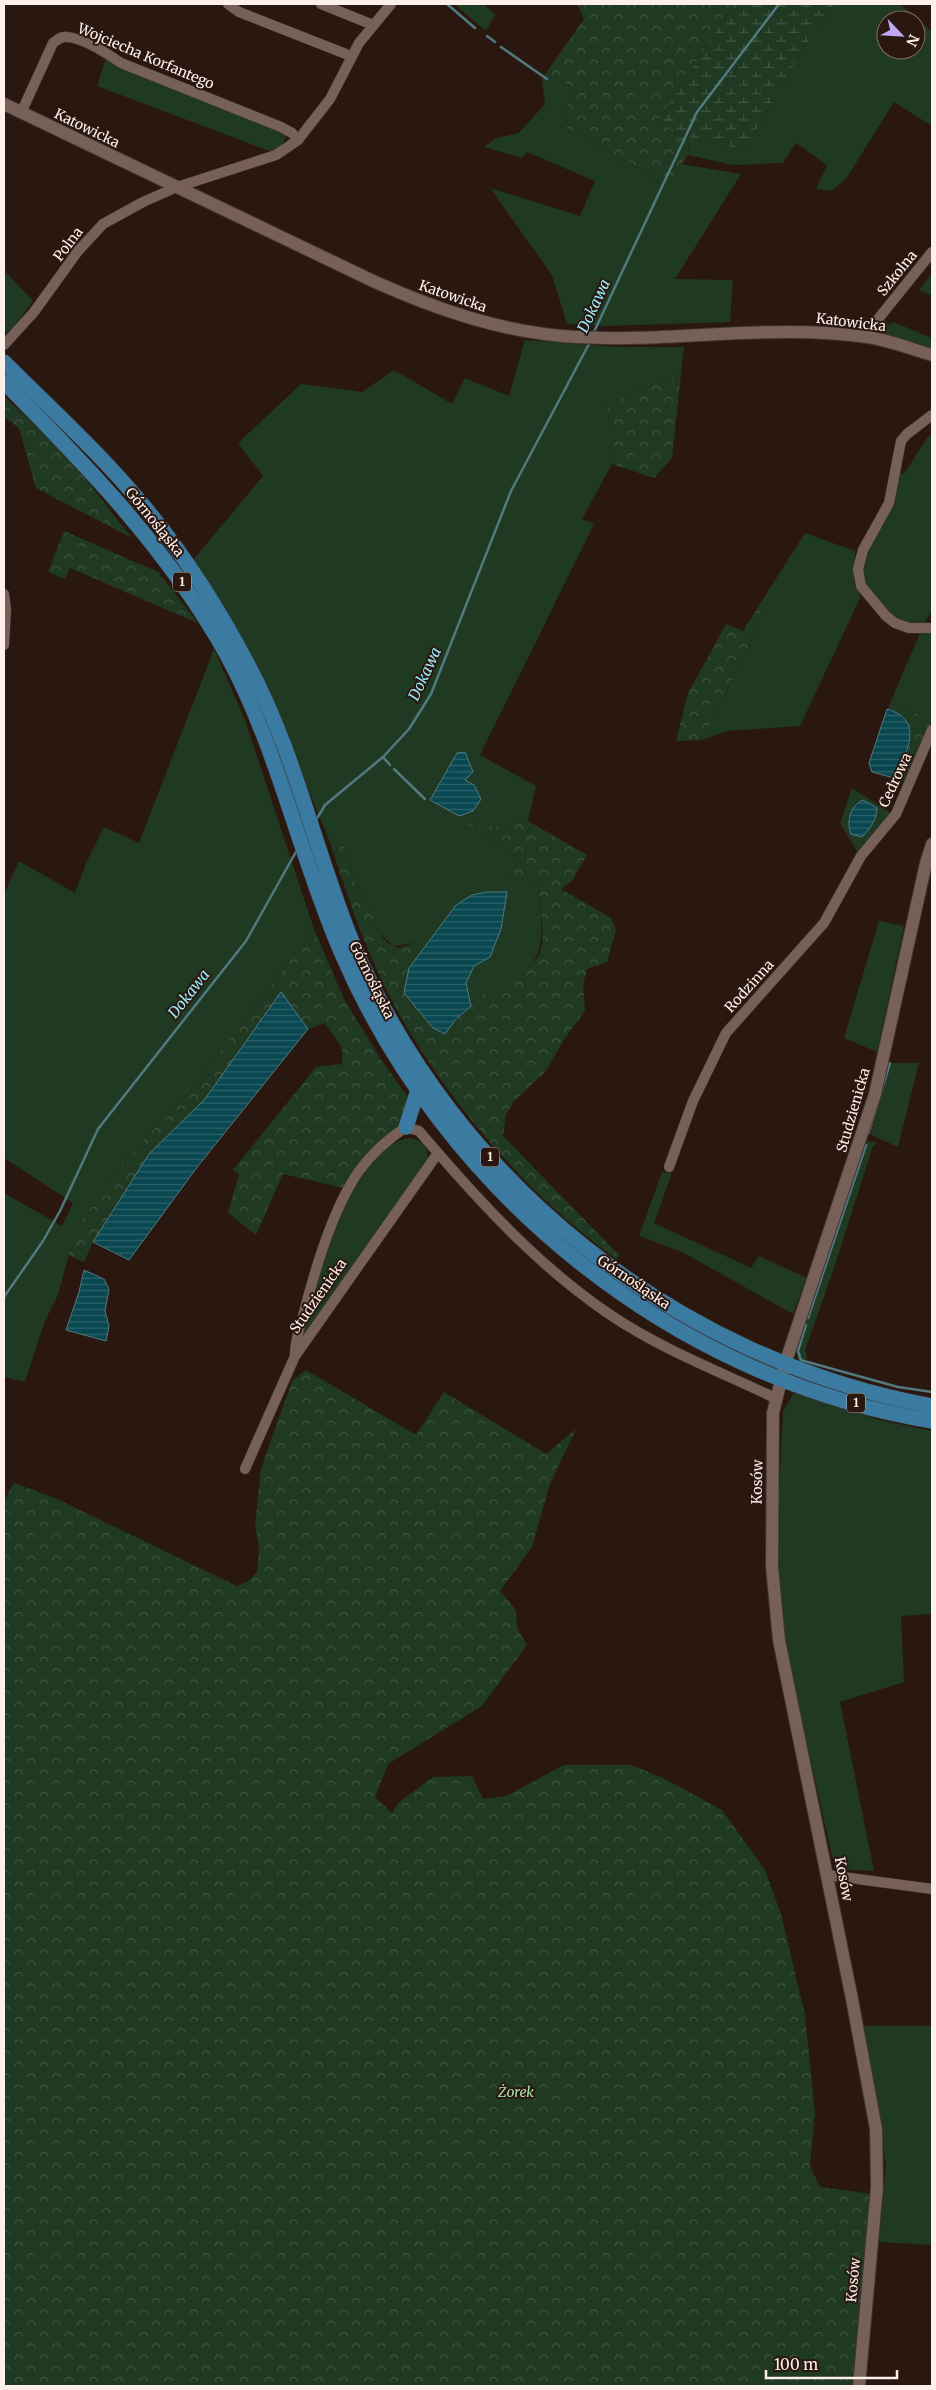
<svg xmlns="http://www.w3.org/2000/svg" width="936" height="2390" viewBox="0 0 936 2390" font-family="Merriweather,serif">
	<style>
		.green { fill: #1f3922; fill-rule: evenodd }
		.forest { fill: url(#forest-crowns) }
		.wetland { fill: url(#wetland-marsh) }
		.water { fill: url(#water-rules); stroke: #52797f }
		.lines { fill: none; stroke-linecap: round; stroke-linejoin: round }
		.stream { stroke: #52797f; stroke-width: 2.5 }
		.minor-casing { stroke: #413330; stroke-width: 11 }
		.tertiary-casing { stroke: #413330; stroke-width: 14 }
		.primary-casing { stroke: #413330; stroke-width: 16 }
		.minor { stroke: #766057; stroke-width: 10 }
		.tertiary { stroke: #766057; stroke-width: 12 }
		.primary { stroke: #3b7aa1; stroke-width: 15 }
		.labels { text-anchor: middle; stroke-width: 4; stroke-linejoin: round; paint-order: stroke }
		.shield { fill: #2a1810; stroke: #beaea9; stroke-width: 1 }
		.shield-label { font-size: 12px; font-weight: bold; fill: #fdefea }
		.street-label { font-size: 14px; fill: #fdefea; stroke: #2a1810 }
		.park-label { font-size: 14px; font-style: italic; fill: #a4e6ab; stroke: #2a1810 }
		.water-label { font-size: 15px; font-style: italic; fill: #9aeefe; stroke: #2a1810 }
	</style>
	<defs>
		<pattern id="forest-crowns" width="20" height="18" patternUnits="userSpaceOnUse" patternTransform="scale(1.25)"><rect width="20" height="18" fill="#1f3922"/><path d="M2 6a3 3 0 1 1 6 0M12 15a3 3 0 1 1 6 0" fill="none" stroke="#405642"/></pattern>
		<pattern id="wetland-marsh" width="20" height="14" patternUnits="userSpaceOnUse" patternTransform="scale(1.25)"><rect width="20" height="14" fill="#1f3922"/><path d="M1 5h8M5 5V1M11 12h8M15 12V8" fill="none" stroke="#405642"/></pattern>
		<pattern id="water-rules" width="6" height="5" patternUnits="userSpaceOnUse" patternTransform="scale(1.25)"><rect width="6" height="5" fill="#094751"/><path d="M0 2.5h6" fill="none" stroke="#2e626a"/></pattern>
	</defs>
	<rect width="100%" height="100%" fill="#2a1810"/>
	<!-- green -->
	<g class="green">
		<polygon points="454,4 483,4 495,14 486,31"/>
		<path d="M 835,4 L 900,4 L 932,32 L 932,126 L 894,102 L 846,179 L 831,191 L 816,189 L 827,165 L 796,143 L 783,163 L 733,165 L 688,155 L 689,137 L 745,150 L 802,51 ZM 886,20 L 916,20 L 916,50 L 886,50 Z"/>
		<path d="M 107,55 L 286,134 C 285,144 280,147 272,152 L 97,86 Z"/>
		<polygon points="546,73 574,88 566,112 567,132 587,136 617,158 644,171 666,187 681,164 741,174 675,279 733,280 730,322 604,326 567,324 552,275 490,188 580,216 595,181 527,152 522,158 484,147 496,138 519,133 545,104 542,80"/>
		<polygon points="4,270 33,301 12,330 4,333"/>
		<polygon points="931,275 932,276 932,296 919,290"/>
		<polygon points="883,319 890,325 893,322 932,338 932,348 881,333 878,329"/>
		<path d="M 525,340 L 617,347 L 684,347 L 681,373 L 607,404 L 612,464 L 582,519 L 594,524 L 480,755 L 536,786 L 528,821 L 499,827 L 462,821 L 522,861 L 501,875 L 544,882 L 538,888 C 541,919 550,959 517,977 C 500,985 485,993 471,1006 L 466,983 L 474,966 L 490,957 L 501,929 L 487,892 C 453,900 443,923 423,950 L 416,943 L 393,946 L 377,930 L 371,911 L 356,885 L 344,847 L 328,837 L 254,661 L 194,559 L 263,476 L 238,443 L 301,384 L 362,392 L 394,370 L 452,404 L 465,378 L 509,396 Z"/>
		<polygon points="929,435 932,437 932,610 923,626 908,625 889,614 866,586 862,571 868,550 895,504 898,471 904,474"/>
		<polygon points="805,533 855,551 854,582 861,596 800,726 726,731 702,740 749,646 765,596"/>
		<polygon points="920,633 932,633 932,719 890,703"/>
		<polygon points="214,649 245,720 314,929 188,1094 128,1156 75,1232 58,1295 44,1323 25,1382 4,1377 4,1193 62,1226 73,1203 4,1158 4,894 19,861 75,893 87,861 104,827 139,843"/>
		<polygon points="852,788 891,813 858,853 840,823"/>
		<polygon points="879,921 904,926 877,1052 844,1038"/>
		<polygon points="890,1063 919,1063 898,1147 871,1135"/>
		<path d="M 410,1138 C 423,1141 429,1145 428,1160 L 302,1340 C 313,1291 351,1144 410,1138 Z"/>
		<polygon points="865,1141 878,1143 873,1146 834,1268 805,1350 807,1357 804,1365 798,1361 797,1349 800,1336"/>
		<polygon points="662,1172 672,1173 654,1223 751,1268 759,1256 807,1278 793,1314 682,1252 639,1236"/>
		<polygon points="794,1393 880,1420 932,1431 932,1614 901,1616 904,1682 840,1702 874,1871 835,1869 774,1597 783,1411"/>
		<polygon points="864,2026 932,2026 932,2245 879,2242 886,2165"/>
	</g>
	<!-- forest -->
	<g class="forest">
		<polygon points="577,4 734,4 657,122 689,137 688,155 666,187 644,171 617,158 587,136 567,132 566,112 574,88 546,73 584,19"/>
		<polygon points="681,373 672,458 654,478 612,464 607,404"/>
		<polygon points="4,396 64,452 132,538 36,488 19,428 4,417"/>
		<polygon points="64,531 158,572 198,623 70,568 65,579 48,572"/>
		<polygon points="765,596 749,646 702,740 676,741 688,693 726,624 743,631"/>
		<path d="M 890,703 L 932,719 L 906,782 L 894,778 C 906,755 914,746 905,719 L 888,709 Z"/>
		<path d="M 460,820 L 499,827 L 528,821 L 587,855 L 572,881 L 561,889 L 611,918 L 616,930 L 607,962 L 587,969 L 583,984 L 585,1011 L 563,1041 L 546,1071 L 513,1102 L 506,1115 L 503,1136 L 619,1255 L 617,1260 C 597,1244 576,1229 558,1212 C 492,1152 433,1078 391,999 C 364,948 346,891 328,837 L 344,847 L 356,885 L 371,911 L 377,930 L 387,943 L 398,948 L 416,943 L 423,950 L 410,968 L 445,1034 C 456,1019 468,1007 482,995 C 500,981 535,973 541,949 C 545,933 540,905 538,888 L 543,882 L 500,875 L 521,860 Z"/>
		<polygon points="314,929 345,1001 382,1061 408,1097 403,1121 366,1153 344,1188 283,1174 256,1235 228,1213 239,1174 233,1170 316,1067 342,1064 342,1048 325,1023 308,1029 281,993 205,1099 149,1154 93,1242 84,1262 68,1255 74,1232 128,1156 188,1094"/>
		<polygon points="306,1370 416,1435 444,1392 546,1454 576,1429 550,1484 532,1547 500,1591 515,1609 518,1630 527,1645 482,1706 388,1764 375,1797 392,1813 398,1803 433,1777 472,1776 483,1799 506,1796 564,1765 632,1765 667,1780 722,1810 765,1870 781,1914 805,2015 815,2113 810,2167 820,2187 872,2194 853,2386 4,2386 4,1501 14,1483 57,1499 237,1586 248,1581 257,1572 259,1549 255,1524 261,1469 292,1381"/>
	</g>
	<!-- wetland -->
	<polygon class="wetland" points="734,4 835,4 802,51 745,150 689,137 657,122"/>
	<!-- water -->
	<g class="water">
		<path d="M 887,709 C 926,720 906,755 894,778 L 872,772 L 869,763 Z"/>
		<polygon points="465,752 473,772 465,780 474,785 481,799 473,811 459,816 430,800 457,753"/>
		<path d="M 863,800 L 877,808 C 877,819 870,829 862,837 L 851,834 C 846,822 850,806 863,800 Z"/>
		<polygon points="487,892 507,892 501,929 490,957 474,966 466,983 471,1006 456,1019 445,1034 433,1028 404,993 409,968 456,905 472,895"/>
		<polygon points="281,992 308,1029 198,1166 129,1260 93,1242 149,1154 205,1099"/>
		<polygon points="84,1270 104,1279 109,1289 105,1311 109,1326 106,1341 66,1330 79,1292"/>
	</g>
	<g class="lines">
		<!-- stream -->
		<g class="stream">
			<polyline points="447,4 475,28"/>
			<polyline points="487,36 495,42"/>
			<polyline points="501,47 547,79"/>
			<polyline points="593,334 697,112 779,4"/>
			<polyline points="383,757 390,765"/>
			<polyline points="394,769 425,799"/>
			<polyline points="316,820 325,805 383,757 409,729 431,694 511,491 590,342"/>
			<polyline points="869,1133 890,1063"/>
			<polyline points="4,1297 43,1241 60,1211 98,1129 246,941 297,850"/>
			<polyline points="808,1318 866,1145"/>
			<polyline points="806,1325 798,1351 801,1360 804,1361 898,1387 932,1392"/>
		</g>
		<!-- minor casing -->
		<g class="minor-casing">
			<g id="minor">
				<polyline points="228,4 239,12 351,56"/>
				<polyline points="321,4 373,25"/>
				<path d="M 21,113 L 53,43 C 57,40 61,36 67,37 C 83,38 108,54 121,63 L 281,127 L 292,133 L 298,140"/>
				<polyline points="868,337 874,324 932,252"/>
				<polyline points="4,345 34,312 78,251 103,224 143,202 177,187 276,155 298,140 330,99 359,43 391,4"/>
				<polyline points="932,415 907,434 901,441 889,503 863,550 858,569 861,586 886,616 895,623 909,628 932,628"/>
				<polyline points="4,594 6,609 4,645"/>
				<polyline points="669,1167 693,1101 726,1033 824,923 861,856 896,814 932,730"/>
				<path d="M 295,1353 C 295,1340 300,1328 303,1316 C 315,1270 332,1210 359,1171 C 372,1153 388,1139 406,1127 L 419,1131 L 438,1153"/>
				<path d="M 245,1469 L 295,1356 L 438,1153 C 490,1213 546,1272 612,1316 C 663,1350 721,1372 775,1398"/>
				<polyline points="828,1875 932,1889"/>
			</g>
		</g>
		<!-- tertiary casing -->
		<g class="tertiary-casing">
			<g id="tertiary">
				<path d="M 4,104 L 373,281 C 438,310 504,333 576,337 C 673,343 770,323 867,337 C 889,340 911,349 932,355"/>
				<polyline points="859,2386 877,2187 876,2129 852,1999 779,1640 772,1567 773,1413 785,1364 875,1094 926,863 932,844"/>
			</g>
		</g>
		<!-- primary casing -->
		<g class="primary-casing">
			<g id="primary">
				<path d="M 4,362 C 50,408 100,453 142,504 C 183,553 217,606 247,663 C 295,751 315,852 353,944 C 454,1183 678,1360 932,1406"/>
				<path d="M 4,382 C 87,466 168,549 226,653 C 278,748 299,855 342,954 C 445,1193 673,1379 932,1421"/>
				<polyline points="406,1127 418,1090"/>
			</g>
		</g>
		<!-- minor -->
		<use href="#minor" class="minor"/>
		<!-- tertiary -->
		<use href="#tertiary" class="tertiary"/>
		<!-- primary -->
		<use href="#primary" class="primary"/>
	</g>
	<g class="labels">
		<!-- shield labels -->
		<g class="shield">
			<rect x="173" y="572.5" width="18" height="19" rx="4"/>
			<rect x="481" y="1147.5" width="18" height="19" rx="4"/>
			<rect x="847" y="1393.5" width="18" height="19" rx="4"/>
		</g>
		<g class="shield-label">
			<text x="182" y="586">1</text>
			<text x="490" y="1161">1</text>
			<text x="856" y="1407">1</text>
		</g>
		<!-- street labels -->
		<g class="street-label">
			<text transform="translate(146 56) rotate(23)" y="5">Wojciecha Korfantego</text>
			<text transform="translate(87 128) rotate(26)" y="5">Katowicka</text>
			<text transform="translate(68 244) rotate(-53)" y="5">Polna</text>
			<text transform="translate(897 273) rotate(-51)" y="5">Szkolna</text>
			<text transform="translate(453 296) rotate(19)" y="5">Katowicka</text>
			<text transform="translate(851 322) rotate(7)" y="5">Katowicka</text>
			<text transform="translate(155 522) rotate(51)" y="5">Górnośląska</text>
			<text transform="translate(895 780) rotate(-65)" y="5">Cedrowa</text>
			<text transform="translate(372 980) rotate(64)" y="5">Górnośląska</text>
			<text transform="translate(749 986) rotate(-48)" y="5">Rodzinna</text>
			<text transform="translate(853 1110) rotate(-74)" y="5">Studzienicka</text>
			<text transform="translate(634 1282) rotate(34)" y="5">Górnośląska</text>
			<text transform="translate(318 1296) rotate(-55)" y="5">Studzienicka</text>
			<text transform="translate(757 1482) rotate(-89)" y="5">Kosów</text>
			<text transform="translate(844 1879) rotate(79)" y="5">Kosów</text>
			<text transform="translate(853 2280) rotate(-85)" y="5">Kosów</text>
		</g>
		<!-- park labels -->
		<g class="park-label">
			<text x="516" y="2097">Żorek</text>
		</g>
		<!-- water labels -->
		<g class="water-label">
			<text transform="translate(594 306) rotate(-65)" y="5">Dokawa</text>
			<text transform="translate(425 674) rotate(-65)" y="5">Dokawa</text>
			<text transform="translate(189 994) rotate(-52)" y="5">Dokawa</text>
		</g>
	</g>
	<!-- border -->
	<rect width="936" height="2390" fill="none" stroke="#fdefea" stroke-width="10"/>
	<!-- north arrow -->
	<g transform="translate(901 35) rotate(115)"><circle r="24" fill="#2a1810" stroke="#7e6e67"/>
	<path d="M0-4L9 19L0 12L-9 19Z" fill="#c0a8f4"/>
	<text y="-8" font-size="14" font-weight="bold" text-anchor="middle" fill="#fdefea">N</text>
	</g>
	<!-- scale -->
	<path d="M766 2370v8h131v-8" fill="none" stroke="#fdefea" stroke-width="2.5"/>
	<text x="774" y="2370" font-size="15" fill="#fdefea" stroke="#2a1810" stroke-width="4" paint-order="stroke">100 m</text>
</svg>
